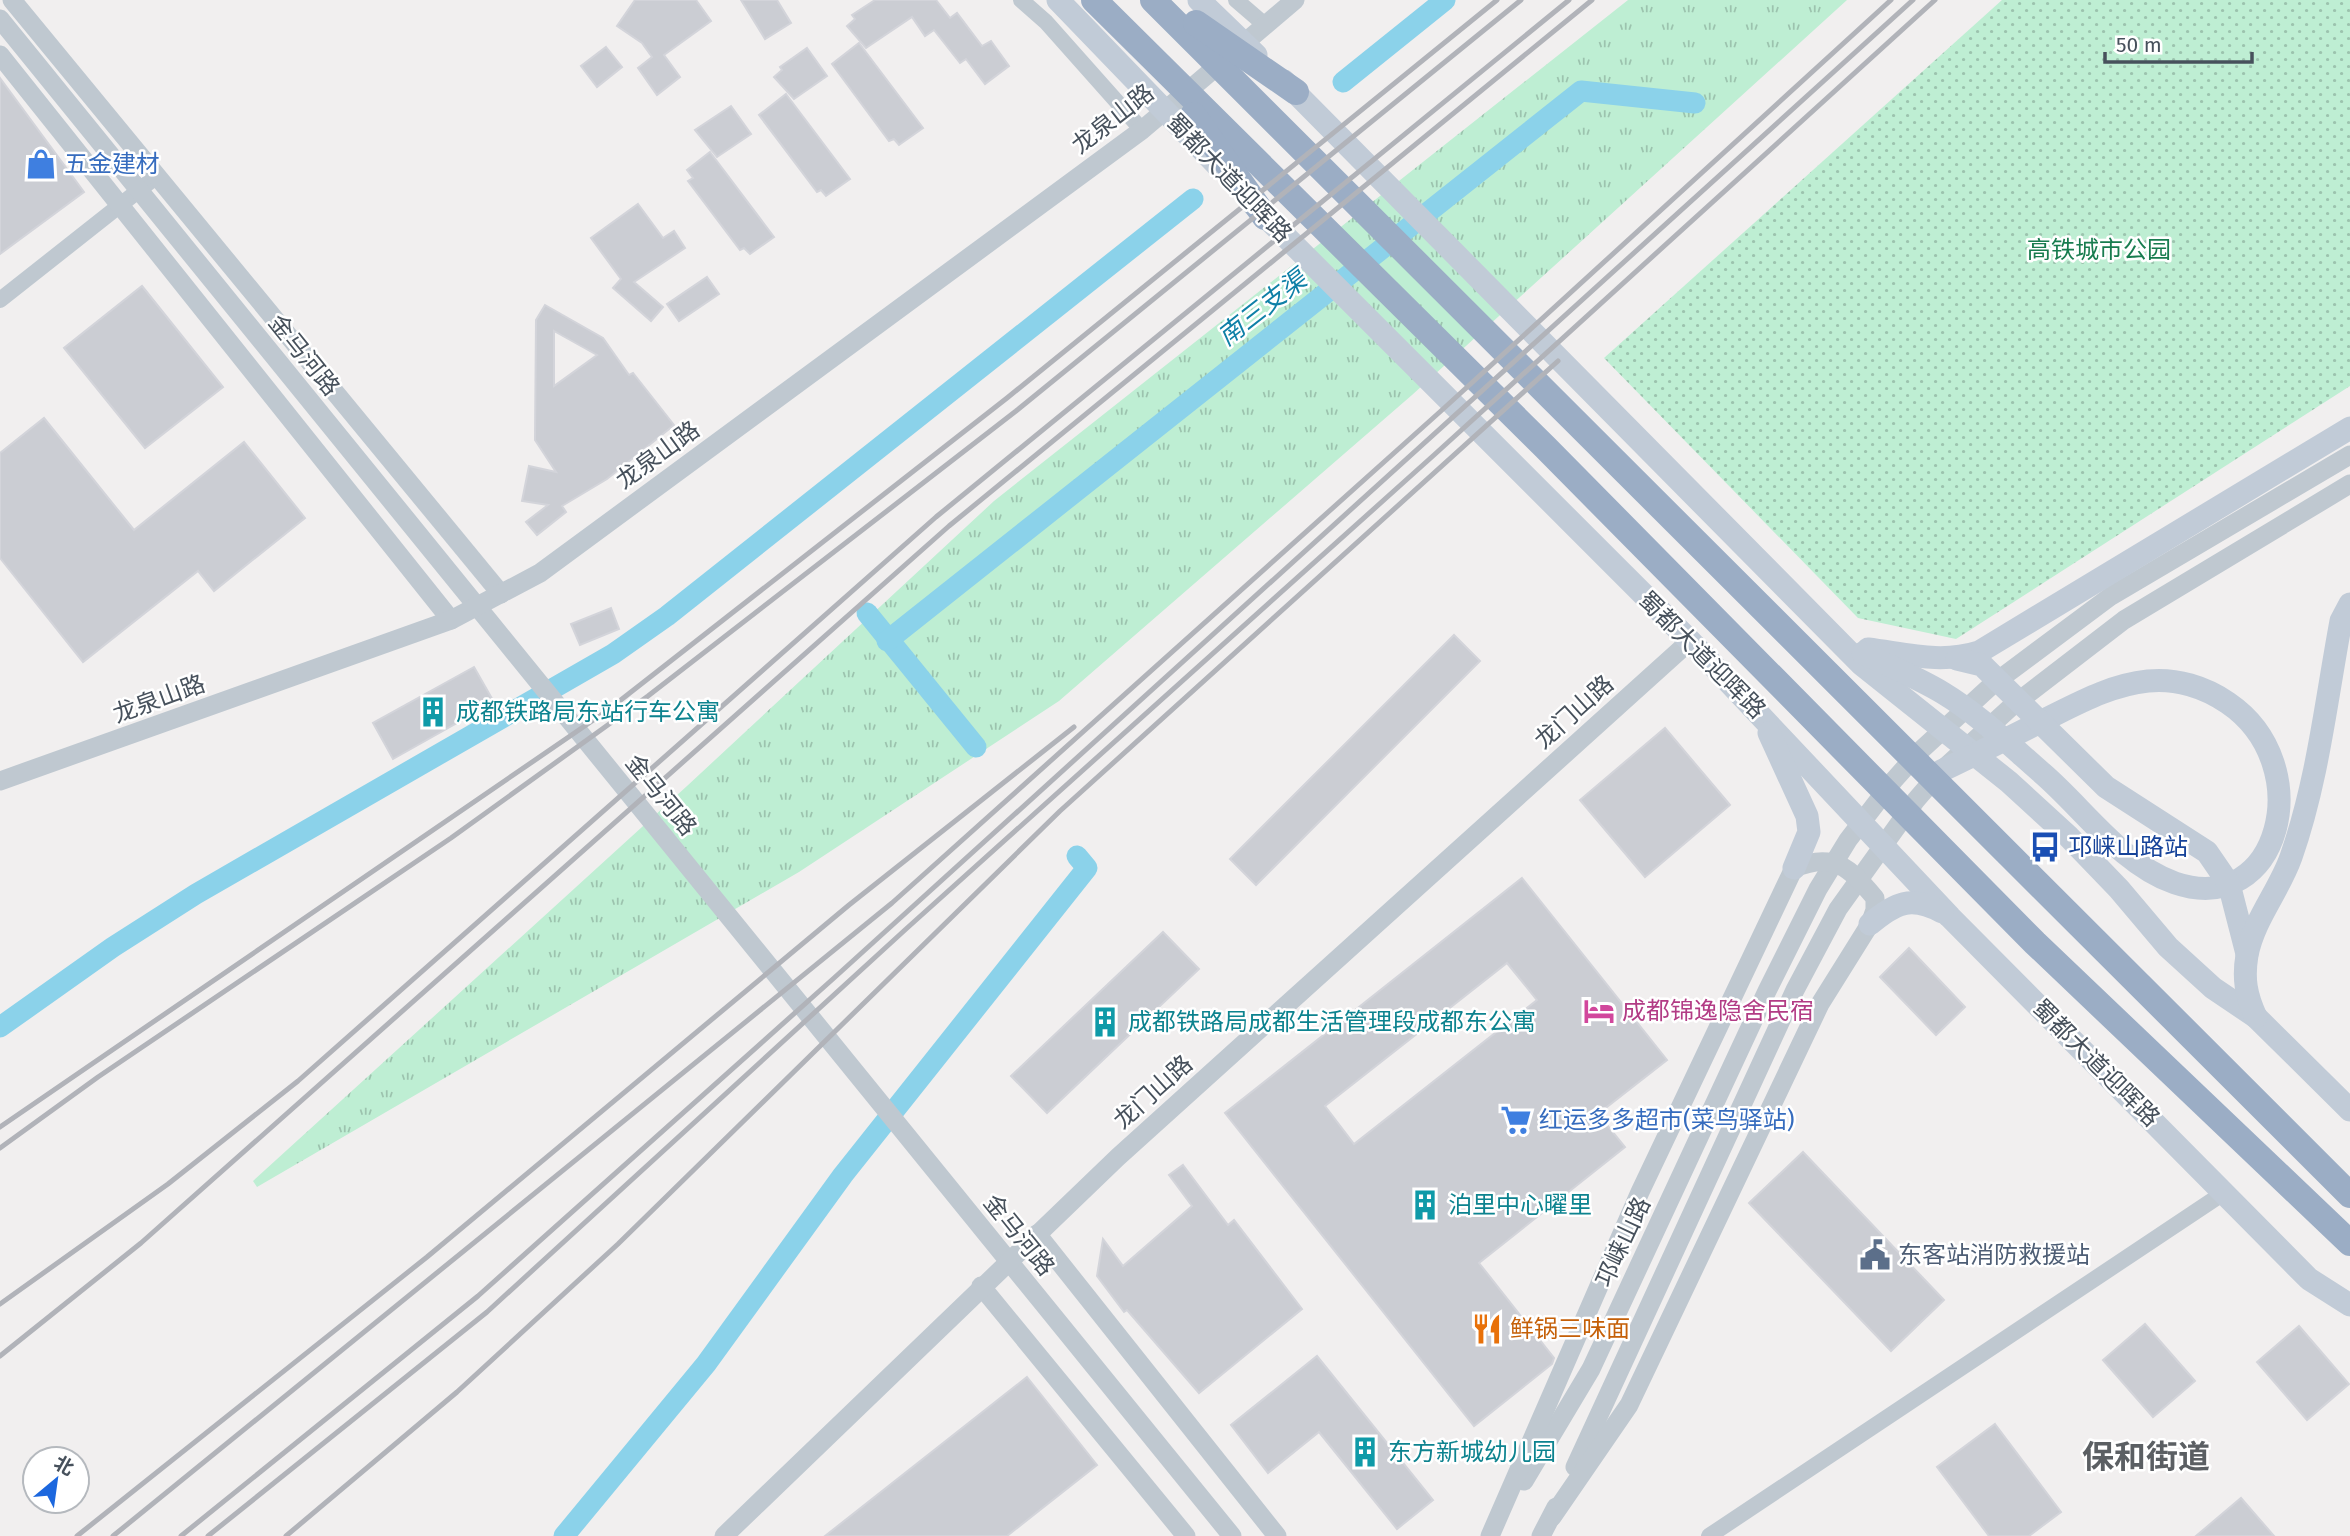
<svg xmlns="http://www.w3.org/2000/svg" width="2350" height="1536" viewBox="0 0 2350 1536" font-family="'Fira Sans','Noto Sans SC',sans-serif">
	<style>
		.grass { fill: url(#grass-tufts) }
		.park { fill: url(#park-dots) }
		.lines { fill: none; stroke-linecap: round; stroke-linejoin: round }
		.canal { stroke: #8bd2ea; stroke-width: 21 }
		.building { fill: #cbcdd3; stroke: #d3d4da; stroke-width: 2; fill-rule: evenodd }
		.minor { stroke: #bfc8d0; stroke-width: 16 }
		.tertiary { stroke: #bfc8d0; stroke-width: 19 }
		.secondary { stroke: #c1cbd7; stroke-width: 23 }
		.trunk { stroke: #9badc5; stroke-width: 26 }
		.rail { stroke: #b1b3b9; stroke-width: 5 }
		.labels { text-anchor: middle; stroke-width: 5; stroke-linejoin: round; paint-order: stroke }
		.street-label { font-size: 24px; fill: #47515c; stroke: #fff }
		.shop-label { font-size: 24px; fill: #366cbe; stroke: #fff; text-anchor: start }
		.park-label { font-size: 24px; fill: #187c4f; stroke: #fff }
		.culture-label { font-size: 24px; fill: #0d838f; stroke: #fff; text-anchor: start }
		.transit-label { font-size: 24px; fill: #164399; stroke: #fff; text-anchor: start }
		.hotel-label { font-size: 24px; fill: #b23c85; stroke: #fff; text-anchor: start }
		.service-label { font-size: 24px; fill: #4e5e75; stroke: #fff; text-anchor: start }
		.food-label { font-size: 24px; fill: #c56008; stroke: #fff; text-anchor: start }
		.water-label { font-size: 26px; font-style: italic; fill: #0f80a7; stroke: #fff }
		.district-label { font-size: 32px; font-weight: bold; fill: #5b5f63; stroke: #fff }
	</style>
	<defs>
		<pattern id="grass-tufts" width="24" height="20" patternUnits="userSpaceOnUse" patternTransform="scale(1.75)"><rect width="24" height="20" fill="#beeed3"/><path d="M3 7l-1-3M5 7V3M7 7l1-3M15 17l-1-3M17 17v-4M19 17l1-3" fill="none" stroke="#9cc3ae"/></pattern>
		<pattern id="park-dots" width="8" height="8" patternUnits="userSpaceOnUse" patternTransform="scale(1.75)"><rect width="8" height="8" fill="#beeed3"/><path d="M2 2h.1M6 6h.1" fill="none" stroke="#9cc3ae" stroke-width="1.8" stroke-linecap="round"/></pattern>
	</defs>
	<rect width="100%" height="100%" fill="#f1efef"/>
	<!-- grass -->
	<polygon class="grass" points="1628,0 1847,0 1412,395 1059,701 799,872 257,1187 253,1181 687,786 994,501"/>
	<!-- park -->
	<polygon class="park" points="2002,0 2350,0 2350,386 1956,639 1858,618 1604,358"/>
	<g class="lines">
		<!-- canal -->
		<g class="canal">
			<polyline points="1343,82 1445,0"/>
			<polyline points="867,613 976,747"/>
			<polyline points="887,641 1581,91 1695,103"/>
			<polyline points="0,1027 113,947 196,894 613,654 667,616 1193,199"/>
			<polyline points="564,1536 706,1364 843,1175 1087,868 1077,856"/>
		</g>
	</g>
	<!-- building -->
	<g class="building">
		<polygon points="635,0 696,0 711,21 664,55 680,77 657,95 638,68 652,57 642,43 617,26"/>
		<polygon points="741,0 777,0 791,23 765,39"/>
		<polygon points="875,0 936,0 950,18 957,13 982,46 991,41 1009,66 985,84 966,59 960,63 934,30 925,36 912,17 866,48 847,26 855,19 852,15"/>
		<polygon points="859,43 923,128 899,145 894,139 889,141 832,64"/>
		<polygon points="606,47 622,67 597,87 581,66"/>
		<polygon points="807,48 827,76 794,99 774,77 782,70 780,67"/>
		<polygon points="0,78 84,192 0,254"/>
		<polygon points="786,94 850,179 826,196 821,190 817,192 759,115"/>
		<polygon points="731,106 751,134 717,157 695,130"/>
		<polygon points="710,152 774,237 750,254 744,248 740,250 688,181 693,178 687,170"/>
		<polygon points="638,204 663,238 674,231 685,248 634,282 663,307 651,321 613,288 621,279 591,238"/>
		<polygon points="707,277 719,294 679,321 667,304"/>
		<polygon points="142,286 223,387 145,448 64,348"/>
		<path d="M 545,305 L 603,338 L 629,375 L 633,373 L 674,425 L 607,479 L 562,506 L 566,512 L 537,535 L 526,522 L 548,505 L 522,501 L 529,466 L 556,472 L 535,440 L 536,320 ZM 554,331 L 597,355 L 554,386 Z"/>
		<polygon points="44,418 134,530 244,442 305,518 214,591 198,571 83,662 0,558 0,453"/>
		<polygon points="611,608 619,629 580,645 571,624"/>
		<polygon points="1454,635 1480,661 1256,885 1230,859"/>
		<polygon points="474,667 494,702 393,759 373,723"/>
		<polygon points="1665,728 1730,805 1645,877 1580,800"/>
		<path d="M 1522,878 L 1667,1060 L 1598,1114 L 1625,1147 L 1479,1263 L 1554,1358 L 1552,1364 L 1474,1426 L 1225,1113 ZM 1507,963 L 1537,1000 L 1354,1144 L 1325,1106 Z"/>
		<polygon points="1163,932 1199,969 1047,1113 1011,1076"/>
		<polygon points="1909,948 1965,1007 1936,1035 1880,977"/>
		<polygon points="1803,1152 1944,1300 1891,1351 1749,1203"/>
		<polygon points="1183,1165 1228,1225 1234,1220 1302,1309 1199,1393 1127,1310 1124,1312 1097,1276 1103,1239 1123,1266 1192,1206 1169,1175"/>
		<polygon points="2145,1324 2195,1381 2153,1417 2103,1360"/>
		<polygon points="2299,1326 2349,1384 2307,1420 2257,1362"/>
		<polygon points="1317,1356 1433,1500 1397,1529 1319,1432 1268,1473 1231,1425"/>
		<polygon points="1027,1377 1097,1465 1007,1536 825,1536"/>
		<polygon points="1995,1424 2061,1512 2029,1536 1989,1536 1937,1467"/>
		<polygon points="2241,1498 2274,1536 2196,1536"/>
	</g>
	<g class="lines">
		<!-- minor -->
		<g class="minor">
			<polyline points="1021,0 1046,22 1142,130"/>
			<polyline points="1236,0 1265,25"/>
			<polyline points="0,300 157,176"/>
			<polyline points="1709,1536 2225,1192"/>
		</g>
		<!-- tertiary -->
		<g class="tertiary">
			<polyline points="12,0 501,594"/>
			<polyline points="0,19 1232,1536"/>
			<polyline points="0,55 451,620"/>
			<polyline points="0,781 451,620 540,573 1142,130 1295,0"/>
			<polyline points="1037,1234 1277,1536"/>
			<polyline points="981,1286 1186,1536"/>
			<polyline points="1575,1467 1795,990 1838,909 1916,800 1941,771 2011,707 2124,620 2350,484"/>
			<polyline points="1524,1481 1591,1369 1767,991 1818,889 1848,840 1894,780 1920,751 1993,684 2111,596 2350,455"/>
			<polyline points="724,1536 1118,1157 1690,641"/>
			<path d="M 1490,1536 L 1640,1192 L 1794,868 C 1834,852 1849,867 1875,898 L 1875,910 L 1870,924 L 1820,1004 L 1629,1405 L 1552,1517"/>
			<polyline points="1541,1536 1556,1507"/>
		</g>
		<!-- secondary -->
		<g class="secondary">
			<polyline points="1058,0 1219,167"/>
			<polyline points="1199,0 1256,55"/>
			<polyline points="1284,81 1861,664 2009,782 2068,836 2119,889 2168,947 2213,988 2256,1017 2350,1110"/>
			<polyline points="1254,205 1690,641 1950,917 2309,1279 2350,1305"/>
			<path d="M 1868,649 C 1907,654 1941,664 1979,652 L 2350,428"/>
			<path d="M 1863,653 C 1889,666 1918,678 1943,693 C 1978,714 2011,746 2042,773 C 2084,809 2121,864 2175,883 C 2280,919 2319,765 2228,703 C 2205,687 2176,678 2148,681 C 2109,685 2075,705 2040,722 C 2007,739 1974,755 1941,771"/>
			<polyline points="1957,659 1982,665 2106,787 2207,852 2229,884 2247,954"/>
			<polyline points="1769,733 1807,816 1809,832 1794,868"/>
			<path d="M 1870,924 C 1895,903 1911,895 1942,912"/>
			<path d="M 2256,1017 C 2246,995 2243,979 2247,955 C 2254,919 2279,891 2291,857 C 2318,780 2326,701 2341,621 L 2350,604"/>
		</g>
		<!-- trunk -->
		<g class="trunk">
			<polyline points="1094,0 1545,447 2035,943 2350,1243"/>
			<polyline points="1153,0 2350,1195"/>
			<polyline points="1196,23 1296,92"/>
			<polyline points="1193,115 1265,217"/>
		</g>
		<!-- rail -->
		<g class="rail">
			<polyline points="0,1127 608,710 1007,398 1497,0"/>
			<polyline points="0,1148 98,1077 451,838 648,696 1016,411 1521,0"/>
			<polyline points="0,1304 168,1184 298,1081 936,517 1569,0"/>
			<polyline points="0,1356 141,1243 949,526 1592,0"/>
			<polyline points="77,1536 427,1257 849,905 1074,727"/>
			<polyline points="113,1536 892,903 1442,410 1891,0"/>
			<polyline points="181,1536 478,1296 834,978 1913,0"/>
			<polyline points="208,1536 487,1312 906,929 1434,455 1935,0"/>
			<polyline points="286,1536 457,1392 618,1244 1060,811 1558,361"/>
		</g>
	</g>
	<!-- icons -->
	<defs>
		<g id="shop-bare" transform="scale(2.415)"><path d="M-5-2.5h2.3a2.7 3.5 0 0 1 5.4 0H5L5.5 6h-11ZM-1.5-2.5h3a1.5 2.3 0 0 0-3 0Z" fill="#3f7fe0" stroke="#fff" stroke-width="2.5" paint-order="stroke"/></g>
		<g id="building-bare" transform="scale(2.415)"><path d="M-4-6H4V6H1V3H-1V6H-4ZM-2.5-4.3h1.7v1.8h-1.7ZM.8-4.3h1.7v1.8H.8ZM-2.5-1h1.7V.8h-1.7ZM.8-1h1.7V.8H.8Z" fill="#0f9aa8" stroke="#fff" stroke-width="2.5" paint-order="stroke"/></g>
		<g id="bus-bare" transform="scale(2.415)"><path d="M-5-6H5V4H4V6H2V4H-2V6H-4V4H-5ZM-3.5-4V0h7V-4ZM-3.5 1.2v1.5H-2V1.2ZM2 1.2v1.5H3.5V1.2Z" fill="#1a4fb4" stroke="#fff" stroke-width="2.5" paint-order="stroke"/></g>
		<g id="hotel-bare" transform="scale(2.415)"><path d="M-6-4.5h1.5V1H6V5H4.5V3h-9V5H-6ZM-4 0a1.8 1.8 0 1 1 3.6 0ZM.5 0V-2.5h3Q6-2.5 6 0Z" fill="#d1479c" stroke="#fff" stroke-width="2.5" paint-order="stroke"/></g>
		<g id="supermarket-bare" transform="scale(2.415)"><path d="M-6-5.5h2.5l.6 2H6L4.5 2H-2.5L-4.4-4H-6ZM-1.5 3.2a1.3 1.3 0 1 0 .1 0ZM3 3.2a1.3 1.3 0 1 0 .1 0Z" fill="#3f7fe0" stroke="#fff" stroke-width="2.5" paint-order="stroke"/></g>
		<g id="civic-bare" transform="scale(2.415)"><path d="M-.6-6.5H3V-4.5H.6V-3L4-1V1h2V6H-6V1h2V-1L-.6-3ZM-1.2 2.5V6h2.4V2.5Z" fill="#5c6f8a" stroke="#fff" stroke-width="2.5" paint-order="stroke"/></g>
		<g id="restaurant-bare" transform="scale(2.415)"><path d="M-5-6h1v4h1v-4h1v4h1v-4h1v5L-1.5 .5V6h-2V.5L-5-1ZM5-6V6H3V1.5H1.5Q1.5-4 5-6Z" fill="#e8710a" stroke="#fff" stroke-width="2.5" paint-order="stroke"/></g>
	</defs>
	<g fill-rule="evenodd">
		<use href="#shop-bare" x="41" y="164"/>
		<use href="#building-bare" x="433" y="712"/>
		<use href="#bus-bare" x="2045" y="847"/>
		<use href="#hotel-bare" x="1599" y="1011"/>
		<use href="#building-bare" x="1105" y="1022"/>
		<use href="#supermarket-bare" x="1516" y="1120"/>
		<use href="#building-bare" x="1425" y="1205"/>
		<use href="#civic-bare" x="1875" y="1255"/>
		<use href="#restaurant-bare" x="1487" y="1329"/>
		<use href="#building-bare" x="1365" y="1452"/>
	</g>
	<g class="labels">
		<!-- street labels -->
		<g class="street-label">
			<text transform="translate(1113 119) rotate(-38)" y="8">龙泉山路</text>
			<text transform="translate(1229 178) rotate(46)" y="8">蜀都大道迎晖路</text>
			<text transform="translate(304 355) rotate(51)" y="8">金马河路</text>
			<text transform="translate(658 455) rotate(-36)" y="8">龙泉山路</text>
			<text transform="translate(1702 655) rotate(45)" y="8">蜀都大道迎晖路</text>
			<text transform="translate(159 699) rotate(-20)" y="8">龙泉山路</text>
			<text transform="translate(1574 712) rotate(-42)" y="8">龙门山路</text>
			<text transform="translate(661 795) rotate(51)" y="8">金马河路</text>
			<text transform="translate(2096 1063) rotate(45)" y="8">蜀都大道迎晖路</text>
			<text transform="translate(1153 1092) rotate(-42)" y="8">龙门山路</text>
			<text transform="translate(1019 1235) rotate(51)" y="8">金马河路</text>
			<text transform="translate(1623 1242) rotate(-65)" y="8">邛崃山路</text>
		</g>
		<!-- shop labels -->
		<g class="shop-label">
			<text x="64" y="172">五金建材</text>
			<text x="1539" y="1128">红运多多超市(菜鸟驿站)</text>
		</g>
		<!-- park labels -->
		<g class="park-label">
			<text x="2099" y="258">高铁城市公园</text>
		</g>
		<!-- culture labels -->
		<g class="culture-label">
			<text x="456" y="720">成都铁路局东站行车公寓</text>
			<text x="1128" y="1030">成都铁路局成都生活管理段成都东公寓</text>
			<text x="1448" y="1213">泊里中心曜里</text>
			<text x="1388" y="1460">东方新城幼儿园</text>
		</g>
		<!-- transit labels -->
		<g class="transit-label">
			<text x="2068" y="855">邛崃山路站</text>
		</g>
		<!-- hotel labels -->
		<g class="hotel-label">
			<text x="1622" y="1019">成都锦逸隐舍民宿</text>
		</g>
		<!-- service labels -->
		<g class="service-label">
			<text x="1898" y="1263">东客站消防救援站</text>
		</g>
		<!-- food labels -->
		<g class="food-label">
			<text x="1510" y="1337">鲜锅三味面</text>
		</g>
		<!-- water labels -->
		<g class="water-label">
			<text transform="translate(1262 308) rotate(-38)" y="9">南三支渠</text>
		</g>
		<!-- district labels -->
		<g class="district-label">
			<text x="2146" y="1468">保和街道</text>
		</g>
	</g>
	<!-- north arrow -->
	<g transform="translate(56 1480) rotate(29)"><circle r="33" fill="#ffffff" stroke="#b5b9be" stroke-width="2"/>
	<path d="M0-5L12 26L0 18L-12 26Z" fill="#1c67de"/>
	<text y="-10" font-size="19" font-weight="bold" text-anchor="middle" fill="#47515c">北</text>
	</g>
	<!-- scale -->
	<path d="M2105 52v10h147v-10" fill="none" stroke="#47515c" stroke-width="3.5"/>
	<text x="2116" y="52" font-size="21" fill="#47515c" stroke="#ffffff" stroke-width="5" paint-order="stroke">50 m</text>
</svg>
